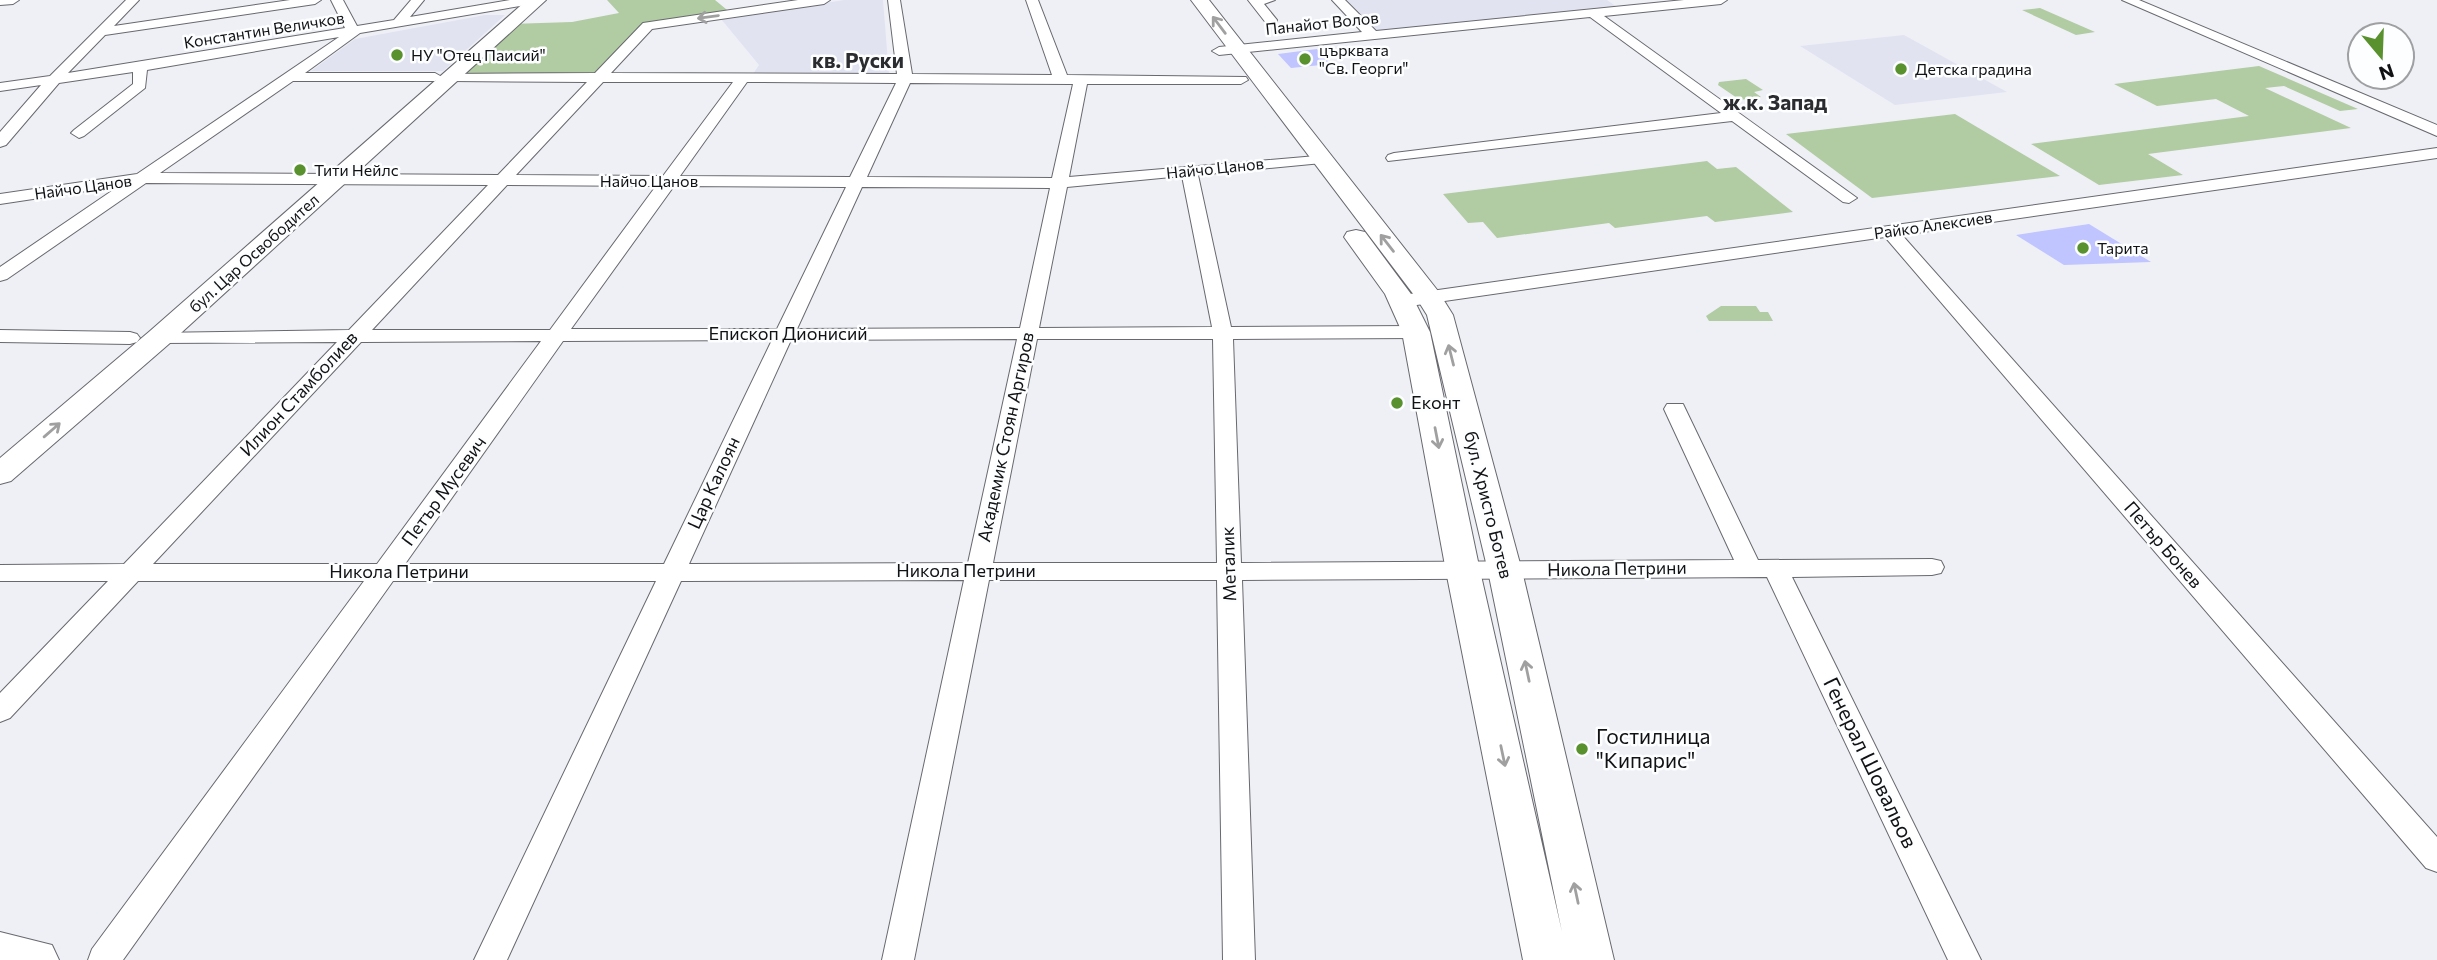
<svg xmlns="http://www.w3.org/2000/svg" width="2437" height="960" viewBox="0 0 2437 960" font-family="Commissioner,sans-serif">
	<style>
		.built { fill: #e2e3f1 }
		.green { fill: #b1cba2 }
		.building { fill: #c0c4ff }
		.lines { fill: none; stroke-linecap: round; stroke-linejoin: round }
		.street-casing { stroke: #68696e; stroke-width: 2 }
		.secondary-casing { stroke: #68696e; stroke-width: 2 }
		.street { fill: #fff; fill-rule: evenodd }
		.secondary { fill: #fff; fill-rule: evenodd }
		.oneway { stroke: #a0a0a1 }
		.poi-dot { fill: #58912d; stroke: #fdfeff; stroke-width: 2.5 }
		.labels { text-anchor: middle; stroke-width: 5; stroke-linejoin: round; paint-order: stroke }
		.far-street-label { font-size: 16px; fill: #111214; stroke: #fdfeff }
		.far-poi-label { font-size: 16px; fill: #111214; stroke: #fdfeff; text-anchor: start }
		.street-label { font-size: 18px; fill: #111214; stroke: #fdfeff }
		.poi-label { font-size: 18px; fill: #111214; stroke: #fdfeff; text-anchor: start }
		.far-district-label { font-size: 21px; font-weight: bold; fill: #2b2c30; stroke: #fdfeff }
		.near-poi-label { font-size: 21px; fill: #111214; stroke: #fdfeff; text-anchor: start }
		.near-street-label { font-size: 21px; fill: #111214; stroke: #fdfeff }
	</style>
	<rect width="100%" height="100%" fill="#eff0f6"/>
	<!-- built -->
	<g class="built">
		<polygon points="844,0 883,0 889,74 753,74 759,65 721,19"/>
		<polygon points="1341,0 1607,0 1617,7 1372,32"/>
		<polygon points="485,15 505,15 443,71 311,71 355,39"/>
		<polygon points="1904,35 2007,92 1895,105 1800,46"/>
	</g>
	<!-- green -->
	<g class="green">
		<polygon points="607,0 715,0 732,14 648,26 597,78 452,77 510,24 572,22 619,13"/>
		<polygon points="2040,8 2095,32 2076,35 2022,10"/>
		<polygon points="2259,66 2358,109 2340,111 2284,86 2265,88 2351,128 2148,154 2183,175 2099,185 2031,144 2249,116 2216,99 2157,106 2114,84"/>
		<polygon points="1746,79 1763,90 1754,92 1761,97 1740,100 1718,85 1719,82"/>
		<polygon points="1955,114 2060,176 1872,198 1786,134"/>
		<polygon points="1707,161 1717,169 1736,167 1793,212 1715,222 1707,216 1615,228 1609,223 1497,238 1483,222 1468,223 1443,194"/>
		<polygon points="1721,306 1756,306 1760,312 1768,312 1773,321 1709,321 1706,316"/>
	</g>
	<!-- building -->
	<g class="building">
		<polygon points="1317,49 1331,64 1291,68 1278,54"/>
		<polygon points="2089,224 2151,262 2064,265 2016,235"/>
	</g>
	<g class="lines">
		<!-- street casing -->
		<g class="street-casing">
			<g id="street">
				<polygon points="0,0 19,0 13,4 0,5"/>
				<path d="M 126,0 L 139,0 L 114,26 L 290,0 L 321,0 L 315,4 L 105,35 L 68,73 L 345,28 L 331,0 L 343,0 L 357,26 L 394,20 L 411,0 L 424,0 L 410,17 L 510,0 L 538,0 L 532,4 L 360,33 L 305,73 L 435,73 L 442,77 L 435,81 L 293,81 L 160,173 L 498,175 L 587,82 L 452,81 L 445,77 L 447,74 L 595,73 L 643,23 L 798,0 L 830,0 L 824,4 L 652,29 L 611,73 L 897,74 L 888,0 L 900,0 L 912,74 L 1052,75 L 1026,0 L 1038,0 L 1067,75 L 1246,77 L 1248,80 L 1241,84 L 1087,84 L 1069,177 L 1328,155 L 1330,158 L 1328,161 L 1322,163 L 1198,175 L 1231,327 L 1416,326 L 1426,332 L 1416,338 L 1233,339 L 1241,563 L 1734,560 L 1664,409 L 1667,404 L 1683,404 L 1758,560 L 1932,559 L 1941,561 L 1944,567 L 1941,573 L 1932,575 L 1792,577 L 1981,960 L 1948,960 L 1767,577 L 1242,580 L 1255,960 L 1223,960 L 1217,580 L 989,580 L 914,960 L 882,960 L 964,580 L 681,581 L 507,960 L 474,960 L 656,581 L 393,581 L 123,960 L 88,960 L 92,949 L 364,581 L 138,581 L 10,718 L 0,722 L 0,693 L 108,581 L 0,581 L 0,565 L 124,564 L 337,342 L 160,343 L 153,341 L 150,337 L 153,333 L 349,330 L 488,185 L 146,183 L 7,279 L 0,281 L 0,267 L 119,186 L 0,204 L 0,194 L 137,174 L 339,37 L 147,70 L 145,88 L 84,136 L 79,138 L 71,133 L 74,130 L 133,84 L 133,72 L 59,83 L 6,145 L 0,147 L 0,132 L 41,85 L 0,91 L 0,83 L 50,76 ZM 603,82 L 733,82 L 663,176 L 516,175 ZM 747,82 L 896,83 L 850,177 L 680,176 ZM 910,83 L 1073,84 L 1052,178 L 867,177 ZM 1182,176 L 1212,327 L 1039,328 L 1067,187 ZM 507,185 L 656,186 L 550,330 L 372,330 ZM 674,186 L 846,187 L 777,329 L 571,329 ZM 862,187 L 1050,188 L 1020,328 L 797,329 ZM 1017,339 L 968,563 L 689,564 L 791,340 ZM 1037,339 L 1213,339 L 1217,563 L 993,563 ZM 772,340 L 664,564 L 405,564 L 563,341 ZM 541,341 L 377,564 L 153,564 L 361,342 Z"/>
				<polygon points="1248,0 1275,0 1264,4 1277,20 1276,23 1266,23"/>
				<polygon points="1332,0 1345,0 1376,31 1684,0 1727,0 1721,4 1604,16 1857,198 1849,203 1843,202 1732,121 1388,161 1386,158 1388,155 1394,153 1721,113 1590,17 1219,55 1212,51 1219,47 1362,32"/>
				<polygon points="2122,0 2139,0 2437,125 2437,136"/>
				<polygon points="2437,148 2437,158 1902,235 2437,837 2437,872 2426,868 1885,237 1403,307 1394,301 1403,295"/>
				<polygon points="0,330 130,332 137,334 140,338 137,342 130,344 0,342"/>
			</g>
		</g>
		<!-- secondary casing -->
		<g class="secondary-casing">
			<g id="secondary">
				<polygon points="527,0 546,0 170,343 11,481 0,484 0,458 150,331"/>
				<polygon points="1191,0 1209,0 1438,291 1453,315 1522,571 1614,960 1523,960 1446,571 1402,332 1385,294 1344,237 1347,232 1356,230 1365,232 1411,294 1430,332 1480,571 1562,932 1488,571 1427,315 1417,299"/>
				<polygon points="0,932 52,945 59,960 0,960"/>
			</g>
		</g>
		<!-- street -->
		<use href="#street" class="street"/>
		<!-- secondary -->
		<use href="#secondary" class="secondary"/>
	</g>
	<!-- one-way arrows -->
	<defs><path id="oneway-shaft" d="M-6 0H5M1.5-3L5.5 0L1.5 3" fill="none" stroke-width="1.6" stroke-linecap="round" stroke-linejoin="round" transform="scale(1.75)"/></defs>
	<g class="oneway">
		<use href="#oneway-shaft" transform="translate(708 17) rotate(172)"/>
		<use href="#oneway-shaft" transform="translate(1219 25) rotate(-127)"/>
		<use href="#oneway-shaft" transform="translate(1387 243) rotate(-128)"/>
		<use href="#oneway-shaft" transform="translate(1451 355) rotate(-104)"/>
		<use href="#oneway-shaft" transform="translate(52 430) rotate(-41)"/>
		<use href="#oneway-shaft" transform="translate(1437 438) rotate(79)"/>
		<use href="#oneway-shaft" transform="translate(1527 671) rotate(-102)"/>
		<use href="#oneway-shaft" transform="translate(1503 756) rotate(78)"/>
		<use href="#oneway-shaft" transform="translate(1576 893) rotate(-102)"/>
	</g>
	<!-- markers -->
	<g class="poi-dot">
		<circle cx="397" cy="55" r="7"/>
		<circle cx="1305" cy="59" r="7"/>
		<circle cx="1901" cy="69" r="7"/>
		<circle cx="300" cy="170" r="7"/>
		<circle cx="2083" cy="248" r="7"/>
		<circle cx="1397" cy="403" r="7"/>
		<circle cx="1582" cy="749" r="7"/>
	</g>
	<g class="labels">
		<!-- far-street labels -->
		<g class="far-street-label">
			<text transform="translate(1322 23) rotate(-6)" y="6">Панайот Волов</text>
			<text transform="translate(264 30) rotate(-9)" y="6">Константин Величков</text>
			<text transform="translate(1215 168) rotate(-6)" y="6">Найчо Цанов</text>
			<text x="649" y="187">Найчо Цанов</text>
			<text transform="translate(83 187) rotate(-8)" y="6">Найчо Цанов</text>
			<text transform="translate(1933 225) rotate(-8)" y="6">Райко Алексиев</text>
			<text transform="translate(254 253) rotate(-42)" y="6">бул. Цар Освободител</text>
		</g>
		<!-- far-poi labels -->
		<g class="far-poi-label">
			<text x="1319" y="56">църквата<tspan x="1319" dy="18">"Св. Георги"</tspan></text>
			<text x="411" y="61">НУ "Отец Паисий"</text>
			<text x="1915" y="75">Детска градина</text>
			<text x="314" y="176">Тити Нейлс</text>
			<text x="2097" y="254">Тарита</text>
		</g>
		<!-- street labels -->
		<g class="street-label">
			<text x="788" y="340">Епископ Дионисий</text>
			<text transform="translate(299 394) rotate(-47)" y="6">Илион Стамболиев</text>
			<text transform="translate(1006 437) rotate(-78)" y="6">Академик Стоян Аргиров</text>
			<text transform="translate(714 483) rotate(-65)" y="6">Цар Калоян</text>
			<text transform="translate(444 491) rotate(-54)" y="6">Петър Мусевич</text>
			<text transform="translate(1488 505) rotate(76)" y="6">бул. Христо Ботев</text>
			<text transform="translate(2163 545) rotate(49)" y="6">Петър Бонев</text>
			<text transform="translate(1229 564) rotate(-92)" y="6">Металик</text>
			<text transform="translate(1617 569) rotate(-1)" y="6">Никола Петрини</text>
			<text x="966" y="577">Никола Петрини</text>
			<text x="399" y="578">Никола Петрини</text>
		</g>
		<!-- poi labels -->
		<g class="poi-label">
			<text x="1411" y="409">Еконт</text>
		</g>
		<!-- far-district labels -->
		<g class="far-district-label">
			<text x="858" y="68">кв. Руски</text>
			<text x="1775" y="110">ж.к. Запад</text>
		</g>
		<!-- near-poi labels -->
		<g class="near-poi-label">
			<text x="1596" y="744">Гостилница<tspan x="1596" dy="24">"Кипарис"</tspan></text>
		</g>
		<!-- near-street labels -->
		<g class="near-street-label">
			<text transform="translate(1870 763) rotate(64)" y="7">Генерал Шовальов</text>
		</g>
	</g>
	<!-- north arrow -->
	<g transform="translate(2381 56) rotate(161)"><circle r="33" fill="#fdfeff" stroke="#9fa0a1" stroke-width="2"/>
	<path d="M0-5L12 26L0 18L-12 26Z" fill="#58912d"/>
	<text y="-10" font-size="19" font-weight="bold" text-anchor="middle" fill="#111214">N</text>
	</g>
</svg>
